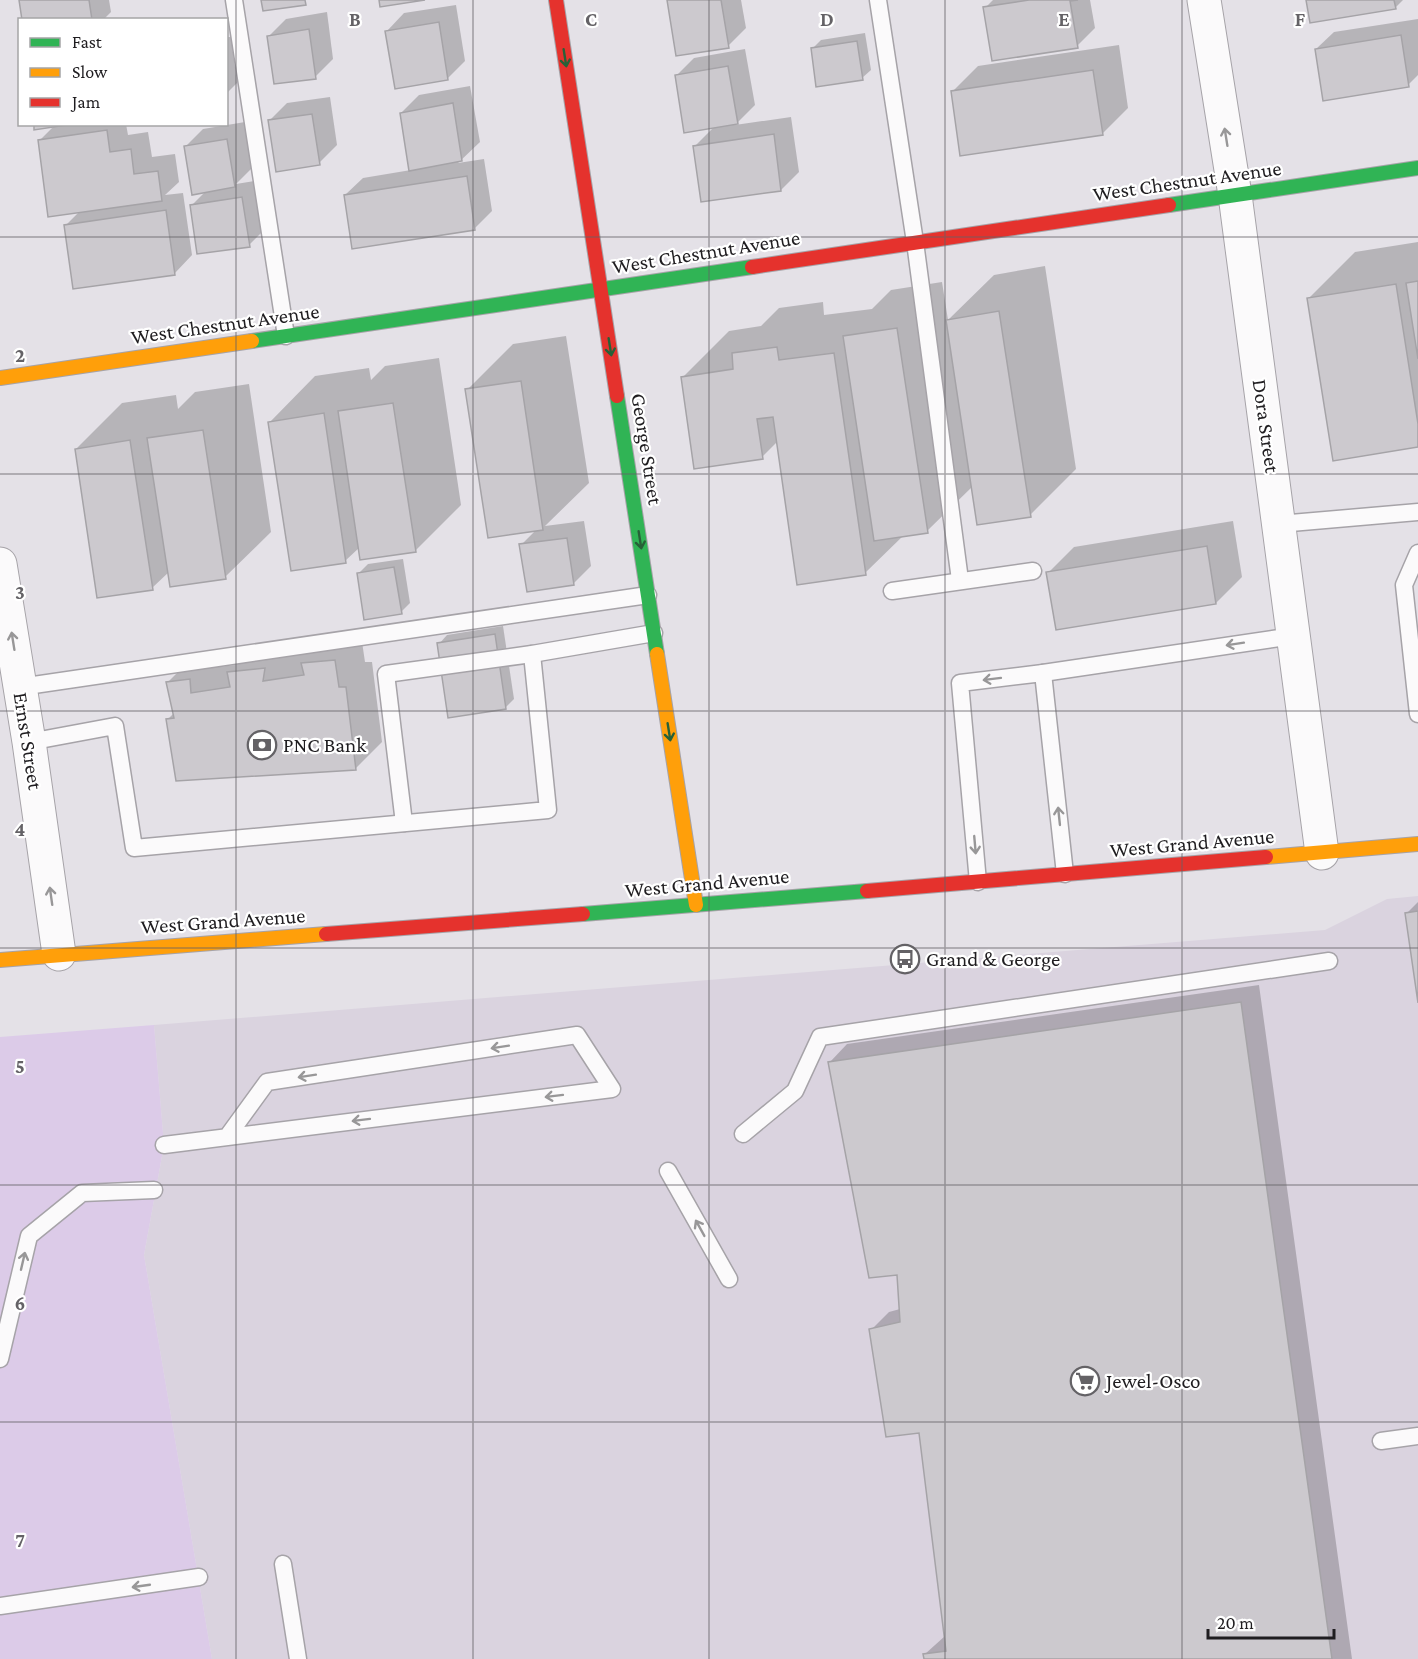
<svg xmlns="http://www.w3.org/2000/svg" width="1418" height="1659" viewBox="0 0 1418 1659" font-family="'Crimson Pro',serif">
	<style>
		.built { fill: #dad3df }
		.green { fill: #dccbe8 }
		.shadow { fill: #0003 }
		.building { fill: #ccc9ce; stroke: #a5a3a7; stroke-width: 1.5 }
		.lines { fill: none; stroke-linecap: round; stroke-linejoin: round }
		.lane-casing { stroke: #a6a3a8; stroke-width: 19 }
		.street-casing { stroke: #a6a3a8; stroke-width: 35 }
		.fast-casing { stroke: #a6a3a8; stroke-width: 16 }
		.slow-casing { stroke: #a6a3a8; stroke-width: 16 }
		.jam-casing { stroke: #a6a3a8; stroke-width: 16 }
		.lane { stroke: #fbfafb; stroke-width: 16 }
		.street { stroke: #fbfafb; stroke-width: 33 }
		.fast { stroke: #30b455; stroke-width: 14 }
		.slow { stroke: #ff9f0a; stroke-width: 14 }
		.jam { stroke: #e5322d; stroke-width: 14 }
		.oneway { stroke: #276138 }
		.oneway2 { stroke: #989798 }
		.grid { fill: none; stroke: #646266; stroke-width: 1.5; stroke-opacity: 0.55 }
		.labels { text-anchor: middle; stroke-width: 4.5; stroke-linejoin: round; paint-order: stroke }
		.street-label { font-size: 21px; fill: #1f1d20; stroke: #fff }
		.poi-label { font-size: 21px; fill: #1f1d20; stroke: #fff; text-anchor: start }
		.grid-label { font-size: 20px; text-anchor: middle; font-weight: bold; fill: #646266; stroke: #fff; stroke-width: 4.5; stroke-linejoin: round; paint-order: stroke }
	</style>
	<rect width="100%" height="100%" fill="#e4e1e7"/>
	<!-- built -->
	<polygon class="built" points="1418,896 1418,1659 212,1659 144,1255 164,1145 154,1025 1325,930 1387,899"/>
	<!-- green -->
	<polygon class="green" points="154,1025 164,1145 144,1255 212,1659 0,1659 0,1037"/>
	<!-- shadow -->
	<g class="shadow">
		<polygon points="21,0 109,0 111,12 103,20 24,20"/>
		<polygon points="668,0 741,0 746,28 728,46"/>
		<polygon points="993,0 1090,0 1095,28 1077,46 985,8"/>
		<polygon points="1308,0 1403,0 1395,8"/>
		<polygon points="456,5 465,61 447,79 387,31 404,13"/>
		<polygon points="327,12 333,59 315,77 268,37 286,19"/>
		<polygon points="1418,19 1418,75 1408,85 1316,49 1334,32"/>
		<polygon points="865,33 871,70 862,78 812,49 821,40"/>
		<polygon points="226,37 231,37 237,83 226,94"/>
		<polygon points="1119,45 1128,108 1102,134 952,92 978,66"/>
		<polygon points="745,49 755,105 735,125 791,117 799,172 781,190 695,146 715,126 676,76 694,58"/>
		<polygon points="470,86 480,142 458,163 484,159 492,211 474,229 345,195 363,178 411,170 401,113 419,95"/>
		<polygon points="330,97 337,145 319,163 269,121 287,103"/>
		<polygon points="245,122 252,168 236,184 260,180 267,227 249,245 191,206 207,190 185,147 203,129"/>
		<polygon points="35,124 126,124 128,135 148,132 152,157 175,154 179,182 165,195 183,193 192,255 175,273 66,225 80,211 39,141 54,126"/>
		<polygon points="1418,242 1418,446 1309,298 1355,252"/>
		<polygon points="1045,266 1076,469 1030,515 973,486 927,531 904,535 865,573 778,441 762,457 683,377 729,331 761,326 779,308 823,302 824,315 872,309 891,290 942,282 948,320 994,275"/>
		<polygon points="566,336 589,483 545,526 584,521 591,566 573,584 521,545 536,530 467,390 513,344"/>
		<polygon points="439,358 461,505 415,551 360,547 345,561 270,422 315,376 369,368 371,380 385,366"/>
		<polygon points="249,384 271,532 225,577 170,571 152,588 76,449 122,403 176,395 178,409 195,392"/>
		<polygon points="1233,521 1242,577 1216,603 1048,573 1074,547"/>
		<polygon points="403,559 410,603 401,612 359,573 368,564"/>
		<polygon points="503,626 514,699 505,708 439,644 447,635"/>
		<polygon points="361,635 365,662 372,662 382,742 356,768 167,720 174,713 168,682 194,656 216,653 217,667 236,665 255,647"/>
		<polygon points="1418,902 1418,993 1406,914"/>
		<polygon points="1259,985 1352,1659 926,1659 925,1654 945,1636 920,1431 871,1330 889,1312 900,1309 898,1273 830,1062 847,1044"/>
	</g>
	<!-- building -->
	<g class="building">
		<polygon points="19,0 89,0 92,20 22,20"/>
		<polygon points="261,0 305,0 306,5 263,11"/>
		<polygon points="379,0 425,0 380,7"/>
		<polygon points="667,0 721,0 729,48 676,56"/>
		<polygon points="1029,0 1078,0 1070,1 1078,48 992,61 983,7"/>
		<polygon points="1306,0 1394,0 1396,9 1310,23"/>
		<polygon points="439,22 448,80 395,89 385,31"/>
		<polygon points="309,29 316,79 274,84 267,36"/>
		<polygon points="1401,35 1409,87 1323,101 1315,49"/>
		<polygon points="857,41 863,80 816,87 811,48"/>
		<polygon points="728,66 738,124 684,133 675,75"/>
		<polygon points="1093,70 1103,135 960,156 951,91"/>
		<polygon points="453,103 462,161 409,171 400,113"/>
		<polygon points="312,114 320,165 276,172 268,120"/>
		<polygon points="34,124 73,124 34,130"/>
		<polygon points="107,130 110,152 131,149 134,174 158,171 162,201 48,217 38,140"/>
		<polygon points="774,134 781,191 701,202 693,146"/>
		<polygon points="227,139 235,187 192,195 184,146"/>
		<polygon points="467,176 475,230 352,249 344,195"/>
		<polygon points="242,197 250,247 197,254 190,205"/>
		<polygon points="166,210 175,275 73,289 64,225"/>
		<polygon points="1418,281 1418,359 1406,283"/>
		<polygon points="1396,284 1418,424 1418,447 1333,461 1307,298"/>
		<polygon points="999,311 1031,517 977,525 946,320"/>
		<polygon points="897,328 928,533 874,541 843,336"/>
		<polygon points="777,347 779,360 834,353 866,575 797,585 773,417 757,419 763,459 694,469 681,377 733,369 732,353"/>
		<polygon points="521,381 543,530 488,538 465,389"/>
		<polygon points="393,403 416,552 360,560 338,411"/>
		<polygon points="324,413 346,563 291,571 268,422"/>
		<polygon points="203,430 226,579 170,587 147,438"/>
		<polygon points="130,440 153,590 97,598 75,449"/>
		<polygon points="567,538 574,585 527,592 519,544"/>
		<polygon points="1207,546 1216,604 1056,630 1046,572"/>
		<polygon points="394,567 402,614 364,620 357,573"/>
		<polygon points="495,634 506,709 448,718 437,643"/>
		<polygon points="335,660 339,687 346,687 356,770 176,781 166,719 174,718 166,682 190,679 191,693 230,687 227,672 265,668 263,681 304,675 301,663"/>
		<polygon points="1418,911 1418,1003 1405,913"/>
		<polygon points="1241,1002 1332,1659 924,1659 923,1654 946,1651 919,1433 886,1437 869,1329 900,1322 897,1275 869,1278 828,1062"/>
	</g>
	<g class="lines">
		<!-- lane casing -->
		<g class="lane-casing">
			<g id="lane">
				<polyline points="234,0 286,336"/>
				<polyline points="878,0 915,242 960,580"/>
				<polyline points="1279,524 1418,512"/>
				<polyline points="1418,553 1404,585 1418,714"/>
				<polyline points="892,591 1033,571"/>
				<polyline points="1043,673 1293,636"/>
				<polyline points="20,687 648,595"/>
				<polyline points="29,742 115,726 134,848 548,810 532,654"/>
				<polyline points="404,823 386,674 532,654 654,633"/>
				<polyline points="978,882 960,683 1043,673 1065,874"/>
				<polyline points="743,1134 795,1091 820,1037 1329,961"/>
				<polyline points="164,1145 612,1089 577,1035 267,1082 227,1137"/>
				<polyline points="668,1171 729,1279"/>
				<polyline points="0,1359 29,1236 82,1193 154,1190"/>
				<polyline points="1381,1441 1418,1436"/>
				<polyline points="283,1564 298,1659"/>
				<polyline points="0,1606 199,1577"/>
			</g>
		</g>
		<!-- street casing -->
		<g class="street-casing">
			<g id="street">
				<polyline points="1204,0 1235,195 1322,853"/>
				<polyline points="0,564 29,742 59,954"/>
			</g>
		</g>
		<!-- fast casing -->
		<g class="fast-casing">
			<g id="fast">
				<polyline points="1169,205 1418,168"/>
				<polyline points="252,341 752,267"/>
				<polyline points="617,396 657,654"/>
				<polyline points="583,914 867,891"/>
			</g>
		</g>
		<!-- slow casing -->
		<g class="slow-casing">
			<g id="slow">
				<polyline points="0,378 252,341"/>
				<polyline points="657,654 696,905"/>
				<polyline points="1266,857 1418,844"/>
				<polyline points="0,960 326,934"/>
			</g>
		</g>
		<!-- jam casing -->
		<g class="jam-casing">
			<g id="jam">
				<polyline points="556,0 617,396"/>
				<polyline points="752,267 1169,205"/>
				<polyline points="867,891 1266,857"/>
				<polyline points="326,934 583,914"/>
			</g>
		</g>
		<!-- lane -->
		<use href="#lane" class="lane"/>
		<!-- street -->
		<use href="#street" class="street"/>
		<!-- fast -->
		<use href="#fast" class="fast"/>
		<!-- slow -->
		<use href="#slow" class="slow"/>
		<!-- jam -->
		<use href="#jam" class="jam"/>
	</g>
	<!-- one-way arrows -->
	<defs><path id="oneway-shaft" d="M-6 0H5M1.5-3L5.5 0L1.5 3" fill="none" stroke-width="1.6" stroke-linecap="round" stroke-linejoin="round" transform="scale(1.5)"/></defs>
	<g class="oneway">
		<use href="#oneway-shaft" transform="translate(565 58) rotate(81)"/>
		<use href="#oneway-shaft" transform="translate(610 347) rotate(81)"/>
		<use href="#oneway-shaft" transform="translate(640 540) rotate(81)"/>
		<use href="#oneway-shaft" transform="translate(669 732) rotate(81)"/>
	</g>
	<g class="oneway2">
		<use href="#oneway-shaft" transform="translate(1226 137) rotate(-99)"/>
		<use href="#oneway-shaft" transform="translate(13 641) rotate(-99)"/>
		<use href="#oneway-shaft" transform="translate(1235 644) rotate(171)"/>
		<use href="#oneway-shaft" transform="translate(992 679) rotate(173)"/>
		<use href="#oneway-shaft" transform="translate(1059 816) rotate(-96)"/>
		<use href="#oneway-shaft" transform="translate(975 845) rotate(85)"/>
		<use href="#oneway-shaft" transform="translate(51 896) rotate(-98)"/>
		<use href="#oneway-shaft" transform="translate(500 1047) rotate(171)"/>
		<use href="#oneway-shaft" transform="translate(307 1076) rotate(171)"/>
		<use href="#oneway-shaft" transform="translate(554 1096) rotate(173)"/>
		<use href="#oneway-shaft" transform="translate(361 1120) rotate(173)"/>
		<use href="#oneway-shaft" transform="translate(700 1228) rotate(-119)"/>
		<use href="#oneway-shaft" transform="translate(23 1261) rotate(-77)"/>
		<use href="#oneway-shaft" transform="translate(141 1586) rotate(172)"/>
	</g>
	<!-- grid -->
	<path class="grid" d="M 236,0 L 236,1659M 473,0 L 473,1659M 709,0 L 709,1659M 945,0 L 945,1659M 1182,0 L 1182,1659M 0,237 L 1418,237M 0,474 L 1418,474M 0,711 L 1418,711M 0,948 L 1418,948M 0,1185 L 1418,1185M 0,1422 L 1418,1422"/>
	<!-- icons -->
	<defs>
		<g id="bank-ring" transform="scale(1.5)"><circle r="9.5" fill="#fff" stroke="#646266" stroke-width="1.5"/><path d="M-6-4H6V4H-6ZM0-2.3a2.3 2.3 0 1 0 0 4.6a2.3 2.3 0 1 0 0-4.6Z" fill="#646266"/></g>
		<g id="bus-ring" transform="scale(1.5)"><circle r="9.5" fill="#fff" stroke="#646266" stroke-width="1.5"/><path d="M-5-6H5V4H4V6H2V4H-2V6H-4V4H-5ZM-3.5-4V0h7V-4ZM-3.5 1.2v1.5H-2V1.2ZM2 1.2v1.5H3.5V1.2Z" fill="#646266"/></g>
		<g id="supermarket-ring" transform="scale(1.5)"><circle r="9.5" fill="#fff" stroke="#646266" stroke-width="1.5"/><path d="M-6-5.5h2.5l.6 2H6L4.5 2H-2.5L-4.4-4H-6ZM-1.5 3.2a1.3 1.3 0 1 0 .1 0ZM3 3.2a1.3 1.3 0 1 0 .1 0Z" fill="#646266"/></g>
	</defs>
	<g fill-rule="evenodd">
		<use href="#bank-ring" x="262" y="745"/>
		<use href="#bus-ring" x="905" y="959"/>
		<use href="#supermarket-ring" x="1085" y="1381"/>
	</g>
	<g class="labels">
		<!-- street labels -->
		<g class="street-label">
			<text transform="translate(1187 181) rotate(-8)" y="7">West Chestnut Avenue</text>
			<text transform="translate(706 252) rotate(-9)" y="7">West Chestnut Avenue</text>
			<text transform="translate(225 324) rotate(-8)" y="7">West Chestnut Avenue</text>
			<text transform="translate(1266 426) rotate(82)" y="7">Dora Street</text>
			<text transform="translate(647 449) rotate(81)" y="7">George Street</text>
			<text transform="translate(28 741) rotate(81)" y="7">Ernst Street</text>
			<text transform="translate(1192 843) rotate(-5)" y="7">West Grand Avenue</text>
			<text transform="translate(707 883) rotate(-5)" y="7">West Grand Avenue</text>
			<text transform="translate(223 921) rotate(-4)" y="7">West Grand Avenue</text>
		</g>
		<!-- poi labels -->
		<g class="poi-label">
			<text x="283" y="752">PNC Bank</text>
			<text x="926" y="966">Grand &amp; George</text>
			<text x="1106" y="1388">Jewel-Osco</text>
		</g>
	</g>
	<g class="grid-label">
		<text x="355" y="26">B</text>
		<text x="591" y="26">C</text>
		<text x="827" y="26">D</text>
		<text x="1064" y="26">E</text>
		<text x="1300" y="26">F</text>
		<text x="20" y="362">2</text>
		<text x="20" y="599">3</text>
		<text x="20" y="836">4</text>
		<text x="20" y="1073">5</text>
		<text x="20" y="1310">6</text>
		<text x="20" y="1547">7</text>
	</g>
	<!-- legend -->
	<rect x="18" y="18" width="210" height="108" fill="#ffffff" stroke="#a5a5a6" stroke-width="1.5"/>
	<rect x="30" y="38" width="30" height="9" fill="#30b455" stroke="#a5a5a6" stroke-width="1.5"/>
	<text x="72" y="48" font-size="18" fill="#1f1d20">Fast</text>
	<rect x="30" y="68" width="30" height="9" fill="#ff9f0a" stroke="#a5a5a6" stroke-width="1.5"/>
	<text x="72" y="78" font-size="18" fill="#1f1d20">Slow</text>
	<rect x="30" y="98" width="30" height="9" fill="#e5322d" stroke="#a5a5a6" stroke-width="1.5"/>
	<text x="72" y="108" font-size="18" fill="#1f1d20">Jam</text>
	<!-- scale -->
	<path d="M1208 1629v9h126v-9" fill="none" stroke="#1f1d20" stroke-width="3"/>
	<text x="1217" y="1629" font-size="18" fill="#1f1d20" stroke="#ffffff" stroke-width="4.5" paint-order="stroke">20 m</text>
</svg>
